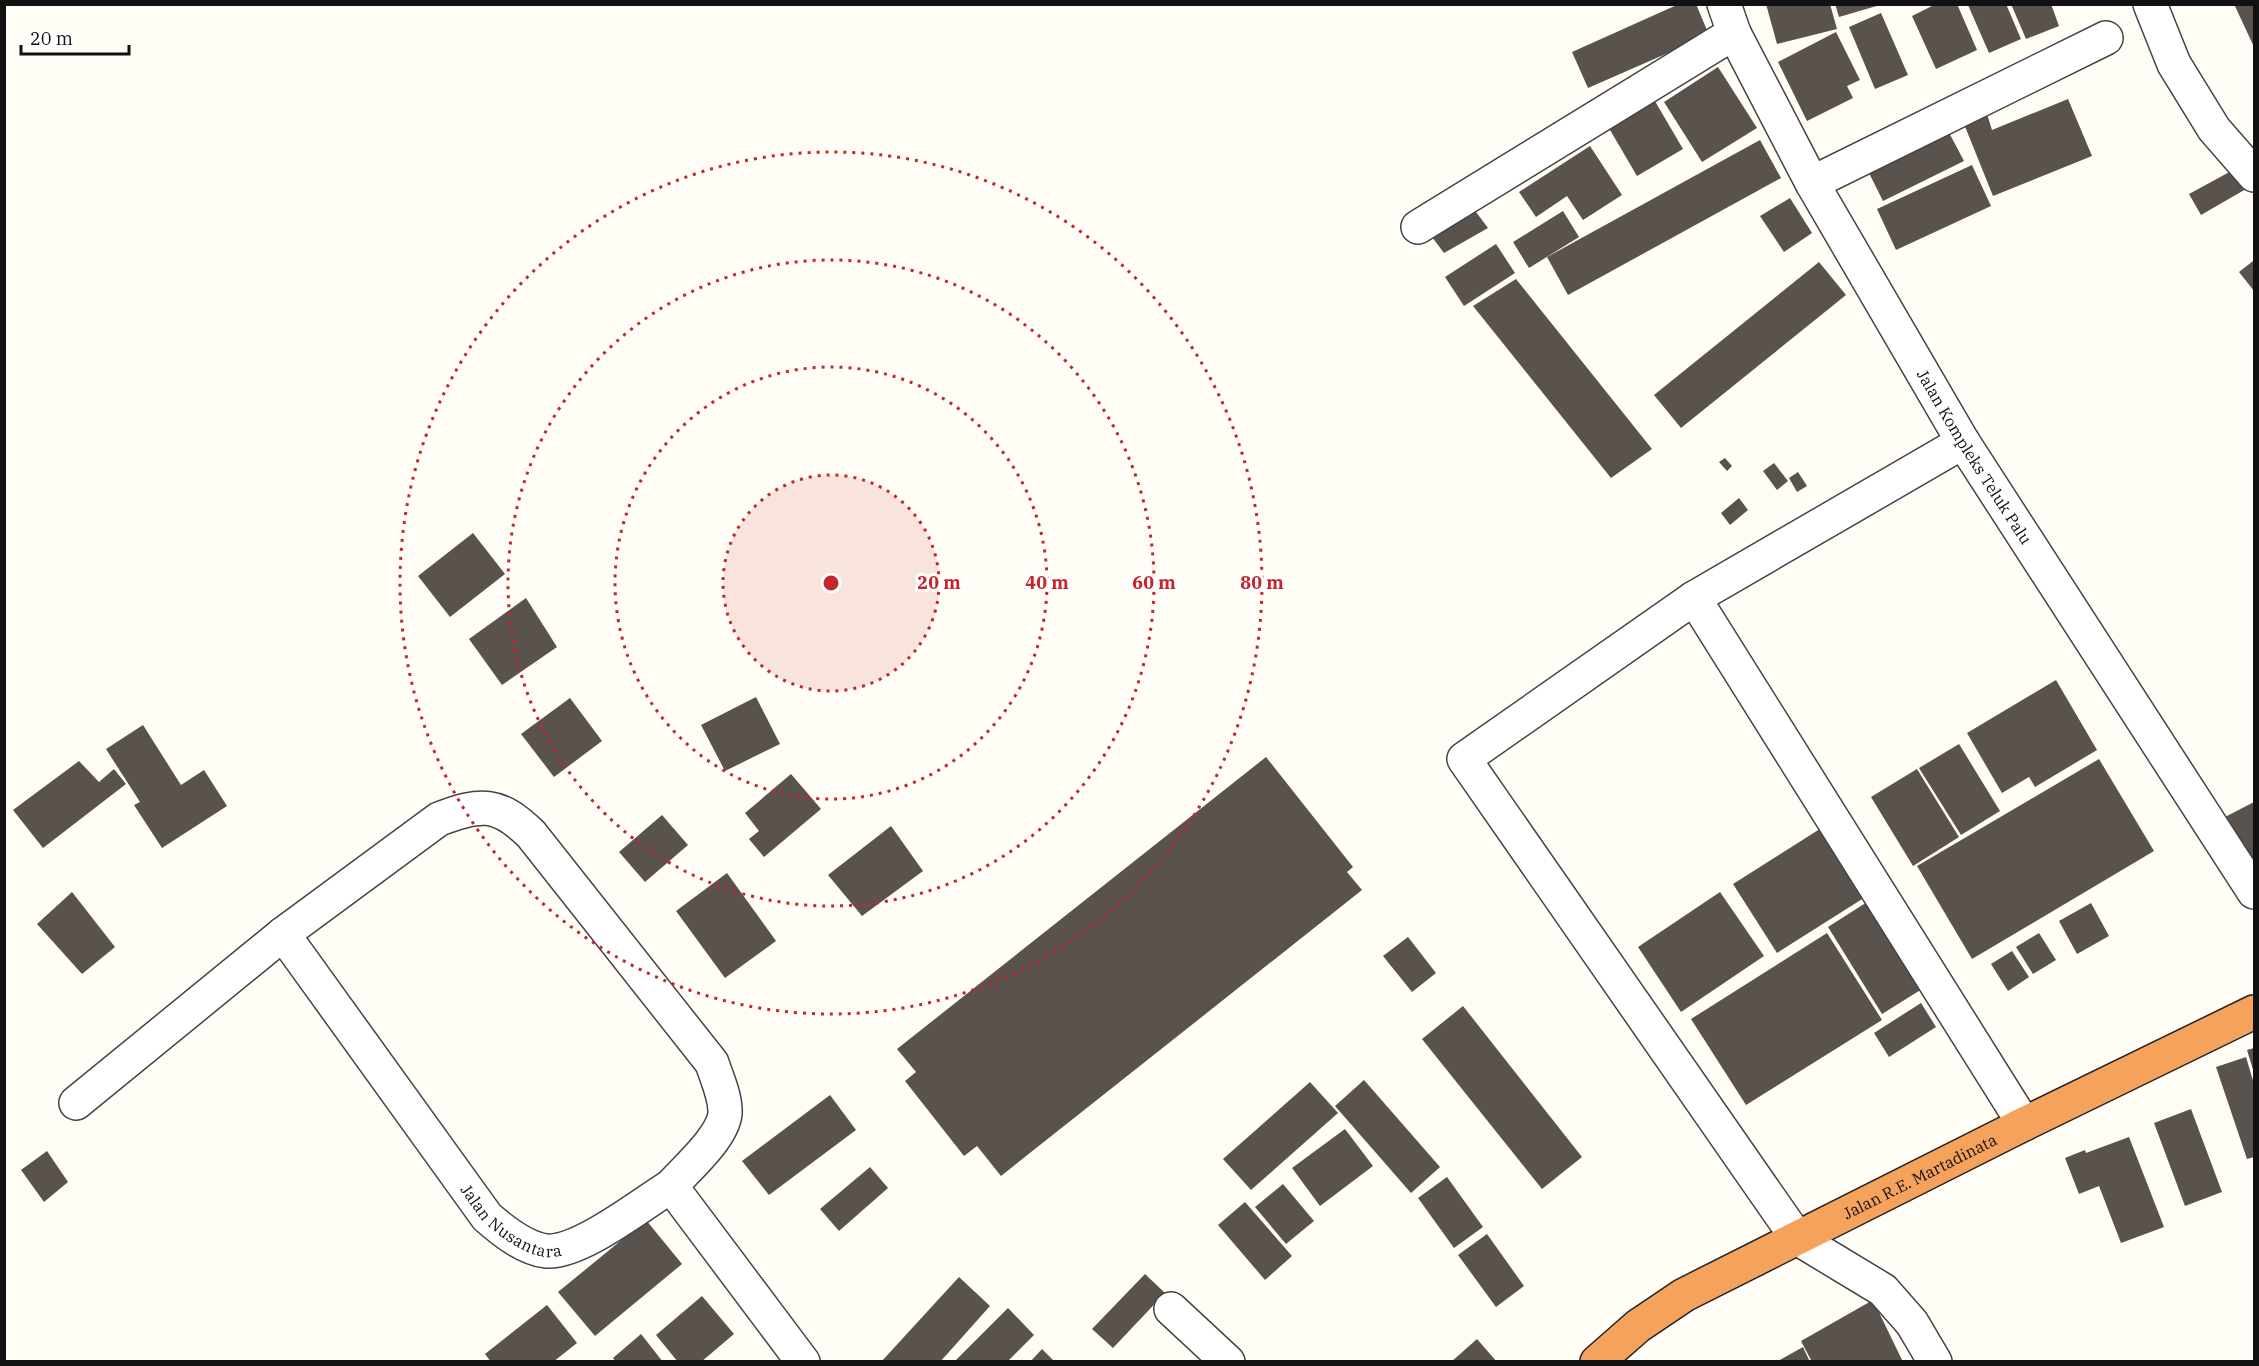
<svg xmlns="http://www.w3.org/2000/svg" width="2259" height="1366" viewBox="0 0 2259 1366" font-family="'IBM Plex Serif',serif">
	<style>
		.building { fill: #5a524d }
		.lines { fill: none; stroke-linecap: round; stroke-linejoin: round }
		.minor-casing { stroke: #444; stroke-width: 36 }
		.highway-casing { stroke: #222; stroke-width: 36 }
		.minor { stroke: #fff; stroke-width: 33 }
		.highway { stroke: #f5a25d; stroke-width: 33 }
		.ring { fill: none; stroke: #c4262e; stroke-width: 3; stroke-dasharray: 3 6 }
		.labels { text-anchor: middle; stroke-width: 6; stroke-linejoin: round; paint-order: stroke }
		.street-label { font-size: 16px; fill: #111; stroke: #fff }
		.centre { fill: #c4262e; stroke: #fff; stroke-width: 3 }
		.ring-label { font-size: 18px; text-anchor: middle; font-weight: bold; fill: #c4262e; stroke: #fff; stroke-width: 6; stroke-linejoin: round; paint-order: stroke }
	</style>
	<rect width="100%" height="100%" fill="#fffdf5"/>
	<!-- building -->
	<g class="building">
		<polygon points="1679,4 1696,4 1709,35 1588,88 1572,52"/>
		<polygon points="1766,4 1830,4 1837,29 1777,44"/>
		<polygon points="1835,4 1880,4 1880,5 1839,17"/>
		<polygon points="1936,4 1957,4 1977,50 1936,69 1912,16"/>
		<polygon points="1970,4 2006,4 2021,39 1989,53 1968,5"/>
		<polygon points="2011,4 2051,4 2059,26 2026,39"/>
		<polygon points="2234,4 2254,4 2254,47"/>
		<polygon points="1881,13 1908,75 1875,89 1849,27"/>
		<polygon points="1836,32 1860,80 1847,86 1853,98 1807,121 1778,62"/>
		<polygon points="1718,67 1757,128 1702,162 1664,102"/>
		<polygon points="1649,91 1683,149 1637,176 1603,118"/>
		<polygon points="2068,99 2092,156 1993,196 1964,124 1987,114 1992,130"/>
		<polygon points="1945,125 1964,161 1883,201 1865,165"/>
		<polygon points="1760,140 1781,178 1568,295 1547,257"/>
		<polygon points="1590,146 1622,195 1583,220 1567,196 1536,217 1519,192"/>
		<polygon points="1972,165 1991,206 1896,250 1877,209"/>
		<polygon points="2235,169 2246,189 2201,215 2189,194"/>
		<polygon points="1790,198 1812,233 1784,252 1760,216"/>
		<polygon points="1470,204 1488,228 1444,253 1426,229"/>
		<polygon points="1563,211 1579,237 1529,268 1513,242"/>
		<polygon points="1496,244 1515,273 1464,306 1445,277"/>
		<polygon points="2253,261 2254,262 2254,291 2239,272"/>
		<polygon points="1819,262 1846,295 1681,428 1654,395"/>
		<polygon points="1516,279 1652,449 1611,478 1473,306"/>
		<polygon points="1725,458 1732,466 1727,471 1719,462"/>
		<polygon points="1774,463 1788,481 1777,490 1763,471"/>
		<polygon points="1798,472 1807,486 1797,492 1789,478"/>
		<polygon points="1739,498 1748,510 1730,525 1721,513"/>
		<polygon points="473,533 505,574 450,617 418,576"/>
		<polygon points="526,598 557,647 502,685 469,639"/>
		<polygon points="2056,680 2097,750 2035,787 2029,777 2002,793 1967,733"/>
		<polygon points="756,697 780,744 725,771 701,725"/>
		<polygon points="570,698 602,741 554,777 521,734"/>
		<polygon points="143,725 181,785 204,770 227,806 162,848 134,805 140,802 106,749"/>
		<polygon points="1959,744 2000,811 1961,835 1919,768"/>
		<polygon points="1266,757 1353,867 1347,872 1362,890 1001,1176 977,1146 964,1156 905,1081 916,1072 897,1049"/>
		<polygon points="2099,759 2154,851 1972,959 1917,866"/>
		<polygon points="79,761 99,782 114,769 126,784 43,848 13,810"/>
		<polygon points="1917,769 1959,837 1913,866 1871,797"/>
		<polygon points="791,774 821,809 764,857 749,839 759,831 745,813"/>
		<polygon points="2254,802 2254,875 2225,817"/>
		<polygon points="662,815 688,845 645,882 619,852"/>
		<polygon points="891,826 923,871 862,916 828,875"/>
		<polygon points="1823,827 1867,896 1777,953 1733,884"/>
		<polygon points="727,873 776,941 725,978 676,911"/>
		<polygon points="72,892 115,947 82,974 37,924"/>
		<polygon points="1720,892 1764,956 1681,1012 1638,947"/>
		<polygon points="1875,897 1930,984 1882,1014 1828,927"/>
		<polygon points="2091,903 2109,936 2077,954 2059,921"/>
		<polygon points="1827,933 1882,1020 1746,1105 1691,1019"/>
		<polygon points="2039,933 2056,960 2033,974 2016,947"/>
		<polygon points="1408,937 1436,973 1412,992 1383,956"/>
		<polygon points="2012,951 2029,977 2008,991 1991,964"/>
		<polygon points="1921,1003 1936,1027 1889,1057 1874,1033"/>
		<polygon points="1463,1006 1582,1157 1542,1189 1422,1039"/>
		<polygon points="2254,1048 2254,1073 2247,1050"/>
		<polygon points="2246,1057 2254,1084 2254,1157 2247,1159 2216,1067"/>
		<polygon points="1364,1080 1440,1167 1411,1193 1335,1106"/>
		<polygon points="1310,1082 1338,1113 1251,1190 1223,1159"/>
		<polygon points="830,1095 856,1130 769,1195 742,1161"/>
		<polygon points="2191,1109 2222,1192 2185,1206 2154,1123"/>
		<polygon points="1345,1129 1373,1166 1320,1206 1292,1168"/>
		<polygon points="2129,1137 2164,1227 2121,1243 2099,1186 2079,1194 2065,1158 2085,1150 2086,1153"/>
		<polygon points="47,1151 68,1182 44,1202 21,1170"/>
		<polygon points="870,1167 888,1188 839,1231 820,1209"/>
		<polygon points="1447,1177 1483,1227 1454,1248 1418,1198"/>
		<polygon points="1283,1184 1314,1221 1286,1244 1255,1207"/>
		<polygon points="1245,1202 1292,1256 1265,1280 1218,1225"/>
		<polygon points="646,1220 682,1264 595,1336 558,1292"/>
		<polygon points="1487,1234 1524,1286 1496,1307 1458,1255"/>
		<polygon points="1145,1274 1165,1293 1113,1348 1092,1329"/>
		<polygon points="959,1277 990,1306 940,1362 881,1362"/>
		<polygon points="702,1296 734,1334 701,1362 678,1362 656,1335"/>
		<polygon points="1873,1300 1903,1362 1812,1362 1801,1341"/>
		<polygon points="547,1305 577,1343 553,1362 491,1362 485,1354"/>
		<polygon points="1008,1308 1034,1335 1007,1362 954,1362"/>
		<polygon points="641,1334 663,1362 616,1362 613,1358"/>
		<polygon points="1477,1339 1497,1362 1451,1362"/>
		<polygon points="1803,1347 1810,1362 1776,1362"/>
		<polygon points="1042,1349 1055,1362 1030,1362"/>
	</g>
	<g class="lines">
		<!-- minor casing -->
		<g class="minor-casing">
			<g id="minor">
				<path id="s1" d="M 1724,4 L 1734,33 L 1812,183 L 1963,442 L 2254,892"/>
				<polyline points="2150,4 2174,64 2214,129 2254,175"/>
				<polyline points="1812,183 2106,38"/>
				<polyline points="1418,227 1734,33"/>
				<polyline points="1694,598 2024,1124"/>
				<path id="s2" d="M 283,934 L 487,1217 C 503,1231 524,1248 546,1251 C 579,1254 642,1204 671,1186 L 803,1362"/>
				<path d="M 76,1103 L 283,934 L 439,819 C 481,803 498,802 531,834 L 712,1063 C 717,1079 726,1097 725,1114 C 722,1138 687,1168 671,1186"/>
				<polyline points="1171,1309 1228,1362"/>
				<polyline points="1935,1362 1912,1323 1883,1290 1797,1238 1464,759 1694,598 1963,442"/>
			</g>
		</g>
		<!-- highway casing -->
		<g class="highway-casing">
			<g id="highway">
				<path id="s3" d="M 1597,1362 L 1638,1326 L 1684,1295 L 2024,1124 L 2254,1012"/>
			</g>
		</g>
		<!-- minor -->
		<use href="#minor" class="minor"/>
		<!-- highway -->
		<use href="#highway" class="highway"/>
	</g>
	<!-- distance rings -->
	<circle cx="831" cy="583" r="108" fill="#c4262e" fill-opacity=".12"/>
	<g class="ring">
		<circle cx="831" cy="583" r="108"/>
		<circle cx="831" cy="583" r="216"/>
		<circle cx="831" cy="583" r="323"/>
		<circle cx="831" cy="583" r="431"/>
	</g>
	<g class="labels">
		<!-- street labels -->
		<g class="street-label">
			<text dy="6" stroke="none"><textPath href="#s1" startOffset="518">Jalan Kompleks Teluk Palu</textPath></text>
			<text dy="6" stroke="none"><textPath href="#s3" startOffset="374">Jalan R.E. Martadinata</textPath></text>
			<text dy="6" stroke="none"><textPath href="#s2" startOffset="372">Jalan Nusantara</textPath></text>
		</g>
	</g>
	<circle cx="831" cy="583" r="9" class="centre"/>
	<g class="ring-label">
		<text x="939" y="589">20 m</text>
		<text x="1047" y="589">40 m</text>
		<text x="1154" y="589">60 m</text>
		<text x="1262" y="589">80 m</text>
	</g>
	<!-- border -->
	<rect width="2259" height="1366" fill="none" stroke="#111111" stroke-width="12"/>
	<!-- scale -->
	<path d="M21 45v9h108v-9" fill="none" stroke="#111111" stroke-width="3"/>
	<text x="30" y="45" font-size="18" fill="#111111" stroke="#ffffff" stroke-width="4.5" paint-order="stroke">20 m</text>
</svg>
